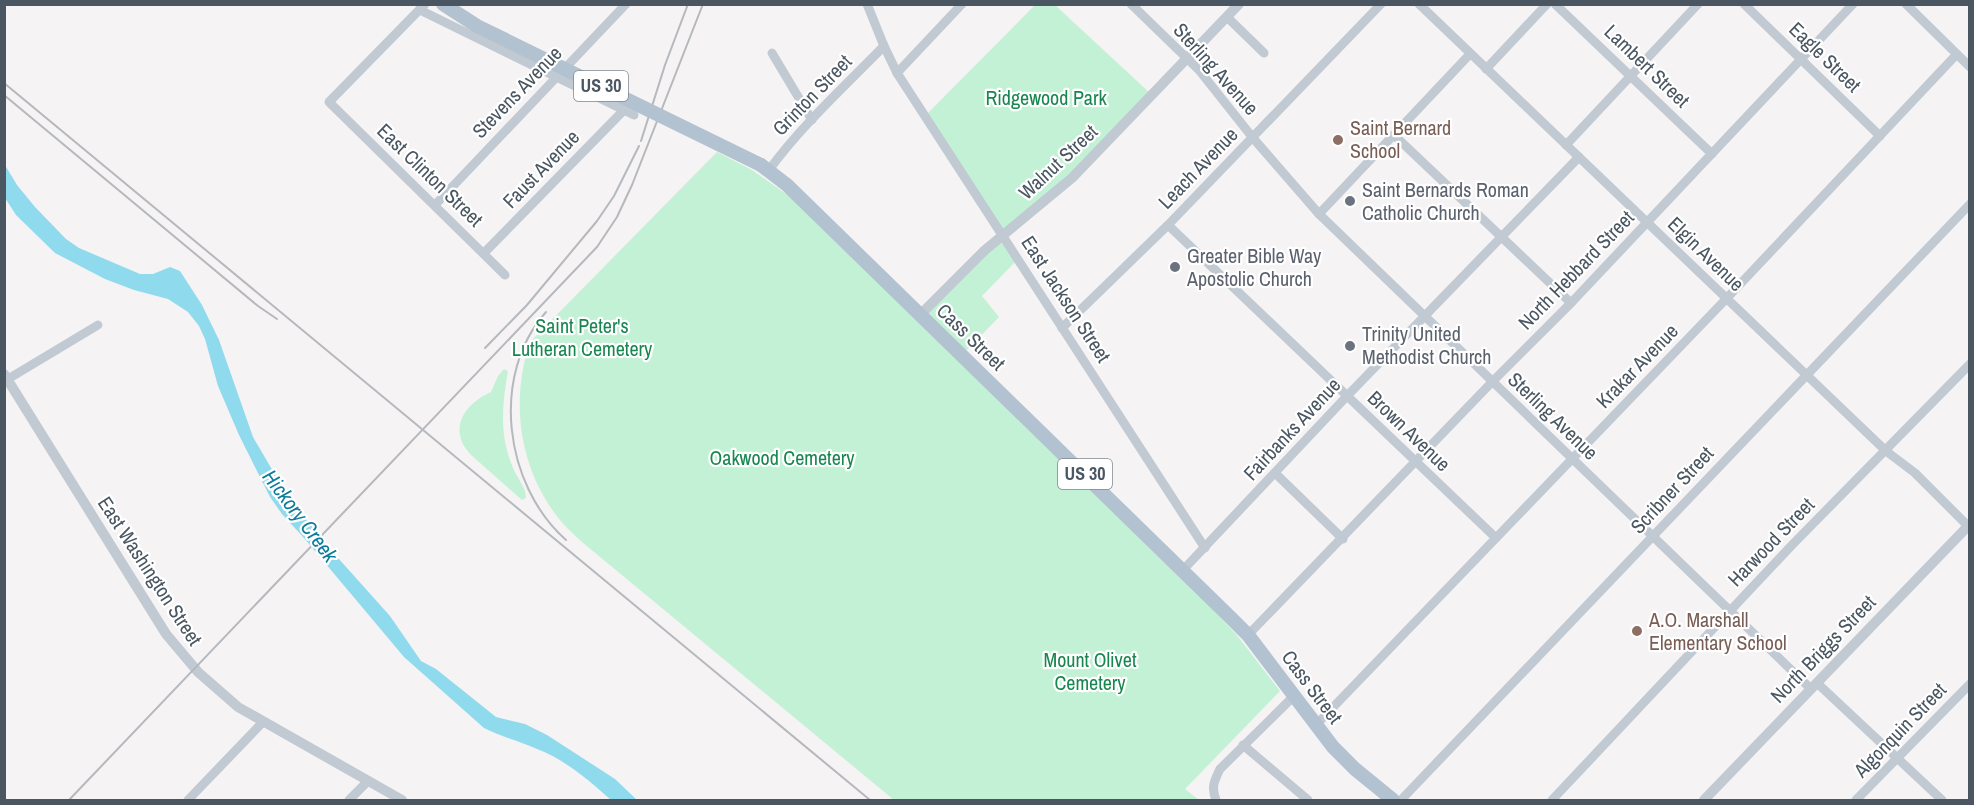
<svg xmlns="http://www.w3.org/2000/svg" width="1974" height="805" viewBox="0 0 1974 805" font-family="'Archivo Narrow',sans-serif">
	<style>
		.green { fill: #c3f1d5 }
		.water { fill: #90daee }
		.lines { fill: none; stroke-linecap: round; stroke-linejoin: round }
		.minor { stroke: #c1cad2; stroke-width: 9 }
		.tertiary { stroke: #c1cad2; stroke-width: 10 }
		.primary { stroke: #b3c2d1; stroke-width: 14 }
		.rail { stroke: #b5b8bd; stroke-width: 2 }
		.primary-bridge { stroke: #b3c2d1; stroke-width: 14 }
		.education-dot { fill: #8d6e63; stroke: #fff; stroke-width: 2 }
		.worship-dot { fill: #6b7280; stroke: #fff; stroke-width: 2 }
		.labels { text-anchor: middle; stroke-width: 4.5; stroke-linejoin: round; paint-order: stroke }
		.shield { fill: #fff; stroke: #808990; stroke-width: 1.5 }
		.shield-label { font-size: 18px; font-weight: bold; fill: #4a5661 }
		.street-label { font-size: 20px; fill: #4a5661; stroke: #fff }
		.park-label { font-size: 20px; fill: #17864f; stroke: #fff }
		.education-label { font-size: 20px; fill: #785e54; stroke: #fff; text-anchor: start }
		.worship-label { font-size: 20px; fill: #5b616d; stroke: #fff; text-anchor: start }
		.water-label { font-size: 21px; font-style: italic; fill: #0c7c9b; stroke: #fff }
	</style>
	<rect width="100%" height="100%" fill="#f5f3f3"/>
	<!-- green -->
	<g class="green">
		<polygon points="1035,5 1055,5 1151,94 1072,177 1004,235 926,115"/>
		<path d="M 717,152 L 752,170 L 789,196 L 1212,609 L 1236,634 L 1280,691 L 1185,789 L 1199,800 L 894,800 L 582,542 C 574,535 566,527 559,519 C 519,468 510,402 530,342 Z"/>
		<polygon points="1003,236 1018,259 982,296 999,317 963,354 922,314"/>
		<path d="M 504,369 L 508,371 C 502,405 499,435 513,468 C 517,478 526,487 526,498 L 522,500 L 471,455 C 447,430 464,404 491,392 L 498,376 Z"/>
	</g>
	<!-- water -->
	<path class="water" d="M 5,165 L 17,185 L 35,207 L 66,239 L 79,248 L 140,274 L 153,274 L 170,267 L 180,271 L 202,305 L 219,340 L 253,437 L 287,495 L 330,549 L 390,616 L 421,661 L 436,669 L 496,717 L 525,724 L 547,735 L 615,779 L 637,800 L 611,800 C 590,781 564,759 537,749 C 520,741 501,737 484,728 L 404,657 L 304,538 L 282,514 L 270,497 L 239,435 L 218,386 L 205,339 L 199,326 L 188,312 L 168,299 L 134,290 L 105,279 L 55,253 L 16,215 L 5,198 Z"/>
	<g class="lines">
		<!-- minor -->
		<g class="minor">
			<polyline points="425,4 329,102 505,275"/>
			<polyline points="867,4 884,46 897,73 1205,548"/>
			<polyline points="1131,4 1199,70 1253,138 1319,214 1811,689"/>
			<polyline points="1419,4 1886,451 1915,473 1970,528"/>
			<polyline points="1555,4 1712,154"/>
			<polyline points="1744,4 1880,136"/>
			<polyline points="1906,4 1970,67"/>
			<polyline points="420,10 634,115"/>
			<polyline points="1227,17 1264,53"/>
			<polyline points="772,53 812,120"/>
			<polyline points="1486,69 1547,4"/>
			<polyline points="897,73 962,4"/>
			<polyline points="1394,135 1571,303"/>
			<polyline points="1566,145 1698,4"/>
			<path d="M 769,170 C 802,125 845,86 884,46"/>
			<polyline points="435,205 626,4"/>
			<polyline points="1319,214 1470,54"/>
			<polyline points="1168,225 1496,538"/>
			<polyline points="484,253 624,110"/>
			<polyline points="1062,328 1168,225 1381,4"/>
			<polyline points="8,379 98,325"/>
			<polyline points="1275,473 1343,539"/>
			<polyline points="1183,570 1347,396 1579,157"/>
			<polyline points="1248,635 1492,382 1571,303 1853,4"/>
			<polyline points="1817,683 1942,800"/>
			<polyline points="1316,725 1727,298 1956,55"/>
			<polyline points="1243,745 1308,800"/>
			<polyline points="188,800 263,722"/>
			<polyline points="349,800 367,782"/>
			<path d="M 1216,800 C 1211,788 1214,781 1220,769 L 1294,696"/>
			<polyline points="1401,800 1970,204"/>
			<polyline points="1552,800 1793,544 1970,364"/>
			<polyline points="1856,800 1970,684"/>
		</g>
		<!-- tertiary -->
		<g class="tertiary">
			<polyline points="921,314 985,250 1072,178 1239,4"/>
			<polyline points="4,374 166,634 198,672 238,707 402,800"/>
			<polyline points="1704,800 1970,524"/>
		</g>
		<!-- primary -->
		<polyline class="primary" points="761,165 787,185 1232,619 1248,635 1333,747 1355,769 1393,800"/>
		<!-- rail -->
		<g class="rail">
			<polyline points="4,83 870,800"/>
			<polyline points="4,95 258,306 277,319"/>
			<polyline points="641,141 665,65 688,4"/>
			<path d="M 546,312 C 490,375 504,485 566,540"/>
			<polyline points="485,348 527,305 597,221 614,196 639,146"/>
			<polyline points="69,800 597,247 617,217 632,185 703,4"/>
		</g>
		<!-- primary-bridge -->
		<polyline class="primary-bridge" points="443,4 477,26 761,165"/>
	</g>
	<!-- markers -->
	<g class="education-dot">
		<circle cx="1338" cy="140" r="6"/>
		<circle cx="1637" cy="631" r="6"/>
	</g>
	<g class="worship-dot">
		<circle cx="1350" cy="201" r="6"/>
		<circle cx="1175" cy="267" r="6"/>
		<circle cx="1350" cy="346" r="6"/>
	</g>
	<g class="labels">
		<!-- shield labels -->
		<g class="shield">
			<rect x="574" y="71" width="54" height="30" rx="4.5"/>
			<rect x="1058" y="459" width="54" height="30" rx="4.5"/>
		</g>
		<g class="shield-label">
			<text x="601" y="92">US 30</text>
			<text x="1085" y="480">US 30</text>
		</g>
		<!-- street labels -->
		<g class="street-label">
			<text transform="translate(1825 57) rotate(44)" y="7">Eagle Street</text>
			<text transform="translate(1647 66) rotate(44)" y="7">Lambert Street</text>
			<text transform="translate(1216 69) rotate(48)" y="7">Sterling Avenue</text>
			<text transform="translate(517 92) rotate(-46)" y="7">Stevens Avenue</text>
			<text transform="translate(812 95) rotate(-46)" y="7">Grinton Street</text>
			<text transform="translate(1058 162) rotate(-43)" y="7">Walnut Street</text>
			<text transform="translate(1198 168) rotate(-46)" y="7">Leach Avenue</text>
			<text transform="translate(541 169) rotate(-46)" y="7">Faust Avenue</text>
			<text transform="translate(430 175) rotate(44)" y="7">East Clinton Street</text>
			<text transform="translate(1706 254) rotate(44)" y="7">Elgin Avenue</text>
			<text transform="translate(1576 270) rotate(-46)" y="7">North Hebbard Street</text>
			<text transform="translate(1066 299) rotate(57)" y="7">East Jackson Street</text>
			<text transform="translate(971 337) rotate(44)" y="7">Cass Street</text>
			<text transform="translate(1637 366) rotate(-46)" y="7">Krakar Avenue</text>
			<text transform="translate(1553 416) rotate(44)" y="7">Sterling Avenue</text>
			<text transform="translate(1292 429) rotate(-47)" y="7">Fairbanks Avenue</text>
			<text transform="translate(1409 431) rotate(44)" y="7">Brown Avenue</text>
			<text transform="translate(1672 490) rotate(-47)" y="7">Scribner Street</text>
			<text transform="translate(1771 542) rotate(-46)" y="7">Harwood Street</text>
			<text transform="translate(150 571) rotate(57)" y="7">East Washington Street</text>
			<text transform="translate(1823 649) rotate(-46)" y="7">North Briggs Street</text>
			<text transform="translate(1312 687) rotate(53)" y="7">Cass Street</text>
			<text transform="translate(1900 730) rotate(-46)" y="7">Algonquin Street</text>
		</g>
		<!-- park labels -->
		<g class="park-label">
			<text x="1046" y="105">Ridgewood Park</text>
			<text x="582" y="333">Saint Peter's<tspan x="582" dy="23">Lutheran Cemetery</tspan></text>
			<text x="782" y="465">Oakwood Cemetery</text>
			<text x="1090" y="667">Mount Olivet<tspan x="1090" dy="23">Cemetery</tspan></text>
		</g>
		<!-- education labels -->
		<g class="education-label">
			<text x="1350" y="135">Saint Bernard<tspan x="1350" dy="23">School</tspan></text>
			<text x="1649" y="627">A.O. Marshall<tspan x="1649" dy="23">Elementary School</tspan></text>
		</g>
		<!-- worship labels -->
		<g class="worship-label">
			<text x="1362" y="197">Saint Bernards Roman<tspan x="1362" dy="23">Catholic Church</tspan></text>
			<text x="1187" y="263">Greater Bible Way<tspan x="1187" dy="23">Apostolic Church</tspan></text>
			<text x="1362" y="341">Trinity United<tspan x="1362" dy="23">Methodist Church</tspan></text>
		</g>
		<!-- water labels -->
		<g class="water-label">
			<text transform="translate(300 516) rotate(53)" y="7">Hickory Creek</text>
		</g>
	</g>
	<!-- border -->
	<rect width="1974" height="805" fill="none" stroke="#4a5661" stroke-width="12"/>
</svg>
